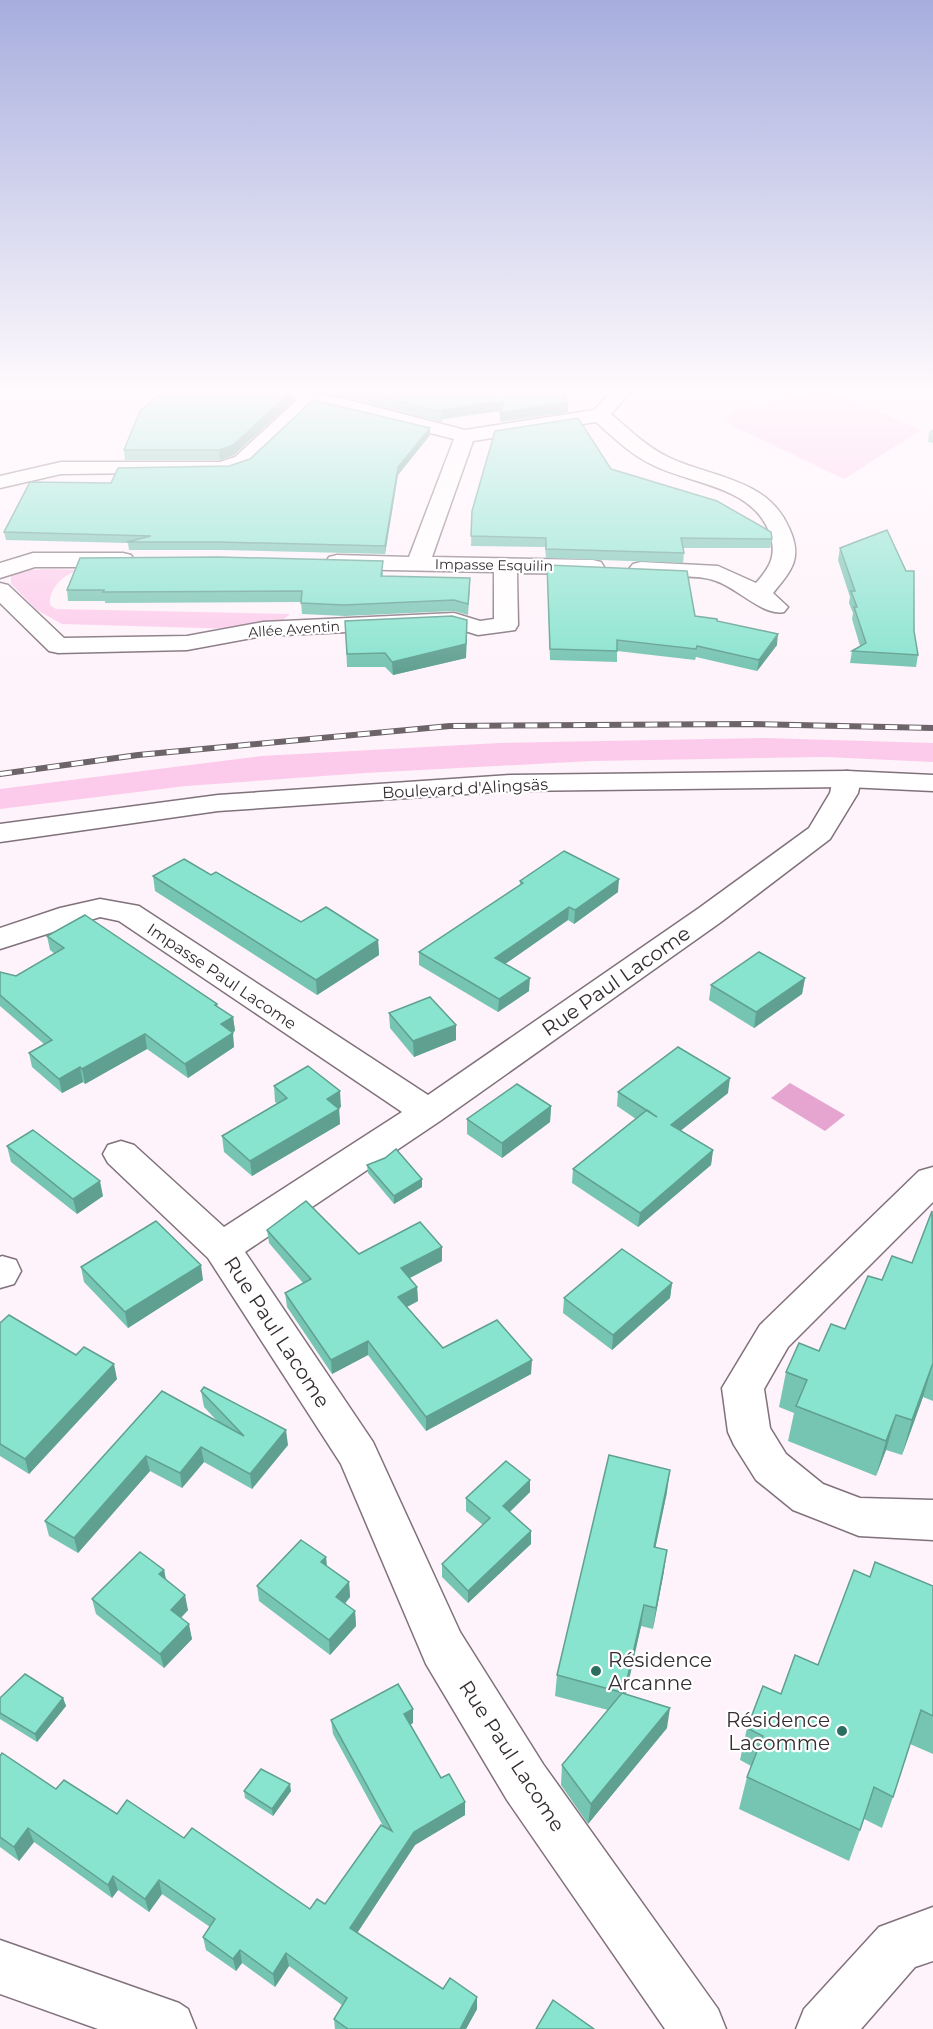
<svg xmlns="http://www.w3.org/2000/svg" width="933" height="2029" viewBox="0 0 933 2029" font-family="Montserrat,sans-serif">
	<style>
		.green { fill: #fccbeb }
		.water { fill: #e5a5d0 }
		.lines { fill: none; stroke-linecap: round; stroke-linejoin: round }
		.street-casing { stroke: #80717b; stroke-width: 3 }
		.secondary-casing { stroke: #80717b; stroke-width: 3 }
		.street { fill: #fff; fill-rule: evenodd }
		.secondary { fill: #fff; fill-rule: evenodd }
		.rail-casing { stroke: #6c6469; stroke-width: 6 }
		.rail { stroke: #fff; stroke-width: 4; stroke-dasharray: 12; stroke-linecap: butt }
		.wall { fill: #76c4b2 }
		.shaded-wall { fill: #60a091 }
		.building { fill: #89e4cf; stroke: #60a091; stroke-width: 1.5 }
		.poi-dot { fill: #2c6f61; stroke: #fff; stroke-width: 2 }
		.labels { text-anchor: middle; stroke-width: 4.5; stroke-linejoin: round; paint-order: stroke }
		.far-street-label { font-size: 14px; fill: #342d31; stroke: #fff }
		.street-label { font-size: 16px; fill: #342d31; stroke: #fff }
		.near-street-label { font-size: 20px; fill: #342d31; stroke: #fff }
		.near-poi-label { font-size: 20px; fill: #342d31; stroke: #fff; text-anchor: start }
	</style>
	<rect width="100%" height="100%" fill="#fef3fa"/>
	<!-- green -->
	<g class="green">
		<polygon points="829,390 921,430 844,479 725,422 734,410"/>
		<path d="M 45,569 L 79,570 C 65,573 48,589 50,605 L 56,609 L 290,614 L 278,624 L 237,629 L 62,624 L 37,610 L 11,584 L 11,576 L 21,571 Z"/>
		<polygon points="765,738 933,743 933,762 826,757 592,761 365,773 186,786 0,809 0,789 261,756 499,743"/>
	</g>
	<!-- water -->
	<polygon class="water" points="790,1083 845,1115 825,1131 771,1098"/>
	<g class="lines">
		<!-- street casing -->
		<g class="street-casing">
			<g id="street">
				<path d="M 283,390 L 306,390 L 314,394 L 345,399 L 465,430 L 594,410 L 613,390 L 632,390 L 611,414 C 630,430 648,448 670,458 C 714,478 768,479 789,528 C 803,558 792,570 773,593 L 788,607 L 784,612 C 763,617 736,586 713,580 C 690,573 658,580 633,574 L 629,569 L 633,564 L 641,562 L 718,566 L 756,583 C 770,567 777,556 770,534 C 753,486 694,485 655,466 C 632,456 614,438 596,422 L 473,441 L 432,557 L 593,560 L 601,562 L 604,567 L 601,572 L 593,574 L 517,573 L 518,625 L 515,630 L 478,635 L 452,627 L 263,636 L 187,650 L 58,653 L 49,651 L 0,603 L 0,583 L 8,585 L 64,638 L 187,636 L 263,622 L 454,613 L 480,621 L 494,619 L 494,572 L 337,569 L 329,567 L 326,562 L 329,557 L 337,555 L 409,557 L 454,439 L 344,411 L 313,405 L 249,465 L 229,472 L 61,474 L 0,488 L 0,476 L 61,462 L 220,462 L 235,457 L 297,400 L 285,394 Z"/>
				<polygon points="33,553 123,553 131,555 134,560 131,565 123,567 35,567 0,578 0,563"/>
				<polygon points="847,771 857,773 861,779 858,793 830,839 721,922 440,1121 245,1252 373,1442 460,1632 543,1764 718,2009 726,2029 665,2029 507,1800 426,1664 341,1464 208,1258 108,1163 103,1154 108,1145 121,1141 134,1145 224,1227 402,1112 119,921 100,917 0,949 0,928 60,908 100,899 139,906 428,1095 699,908 809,828 830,793 833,779 837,773"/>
				<polygon points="933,1167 933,1202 788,1347 764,1389 770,1428 786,1454 823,1484 860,1498 933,1500 933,1540 859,1536 793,1510 756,1480 734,1445 728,1432 722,1388 760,1325 919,1171"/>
				<polygon points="2,1256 16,1260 21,1271 14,1284 0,1288 0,1257"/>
				<polygon points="933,1907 933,1961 915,1967 861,2029 796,2029 804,2009 879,1927"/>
			</g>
		</g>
		<!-- secondary casing -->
		<g class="secondary-casing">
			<g id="secondary">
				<polygon points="847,771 933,775 933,791 847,787 511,791 218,811 0,842 0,824 218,795 511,775"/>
				<polygon points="0,1940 179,2003 188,2009 196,2029 98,2029 0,1994"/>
			</g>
		</g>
		<!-- street -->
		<use href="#street" class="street"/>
		<!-- secondary -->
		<use href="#secondary" class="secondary"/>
		<!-- rail casing -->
		<g class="rail-casing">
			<polyline id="rail" points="0,774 138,755 450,726 749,724 933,728"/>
		</g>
		<!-- rail -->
		<use href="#rail" class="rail"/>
	</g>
	<!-- wall -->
	<g class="wall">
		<polygon points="310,390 467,390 504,398 568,402 568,412 500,422 501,411 443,419 441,422 346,397 315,392"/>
		<polygon points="796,390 828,390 808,394"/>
		<polygon points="293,401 234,455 220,460 125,460 124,450"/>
		<polygon points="933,429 933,443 928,442 929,432"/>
		<polygon points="430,435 398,475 385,554 220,550 129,550 128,543 6,540 4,532 111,483 229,466"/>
		<polygon points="611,469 772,539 770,548 683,548 684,553 683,563 546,558 545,547 471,546 472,511"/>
		<polygon points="840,548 914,631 918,655 916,667 850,663 852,651 860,646 852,619 853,613 849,603 850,597 838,560"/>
		<polygon points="547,565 695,616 717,621 777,645 757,671 696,657 695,660 617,651 617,662 550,660"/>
		<polygon points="383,572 383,576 470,589 468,615 454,611 345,616 302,614 301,602 105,603 105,601 68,601 67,590"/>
		<polygon points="345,621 467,634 466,658 393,675 385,667 347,667"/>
		<polygon points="211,875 301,922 378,940 379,955 317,995 155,891 153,876"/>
		<polygon points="520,881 618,892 574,924 568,920 505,964 529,991 498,1012 419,965 419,952 520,885"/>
		<polygon points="47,936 217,1004 218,1007 233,1017 235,1031 232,1032 234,1047 188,1078 147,1049 85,1084 83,1082 62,1093 32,1067 29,1053 44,1044 0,1006 0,972 16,976 55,954 50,950"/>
		<polygon points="805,978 802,994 754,1028 709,1000 711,985"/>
		<polygon points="389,1013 456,1040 414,1057 390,1028"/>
		<polygon points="274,1086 341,1107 339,1108 340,1124 252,1176 224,1152 222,1136 277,1103 275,1102"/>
		<polygon points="618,1092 728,1093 680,1131 713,1150 711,1165 638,1227 572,1183 573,1169 636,1119 617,1106"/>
		<polygon points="551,1106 550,1122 502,1158 467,1134 467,1119"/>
		<polygon points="7,1146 103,1196 77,1214 11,1162"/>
		<polygon points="367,1165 422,1187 394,1204 368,1173"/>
		<polygon points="933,1212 933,1401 923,1397 902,1455 886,1450 876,1476 788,1441 794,1413 779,1407 786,1372 819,1351 845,1329 882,1280 912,1263"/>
		<polygon points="267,1230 359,1254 442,1247 442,1261 410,1278 417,1287 418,1301 407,1307 443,1348 531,1374 426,1431 368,1355 332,1374 287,1307 285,1293 303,1283 269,1243"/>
		<polygon points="81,1267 203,1280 128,1328 84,1282"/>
		<polygon points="672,1283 670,1298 612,1350 563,1313 564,1298"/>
		<polygon points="0,1323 117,1379 29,1474 0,1456"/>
		<polygon points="162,1391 218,1422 204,1407 201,1391 288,1445 252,1489 204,1462 182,1488 150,1471 78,1553 49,1536 45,1521"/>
		<polygon points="530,1492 510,1512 531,1544 468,1603 442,1577 442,1564 483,1525 466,1511 466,1498"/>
		<polygon points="667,1492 655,1548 664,1571 653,1629 641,1626 626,1694 667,1728 588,1824 561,1785 562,1765 608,1710 555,1696 557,1675"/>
		<polygon points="326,1557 327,1566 349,1582 350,1597 345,1604 355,1611 356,1626 330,1655 259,1601 257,1586"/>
		<polygon points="164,1570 166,1580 188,1610 181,1618 192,1639 164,1668 96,1614 92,1599"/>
		<polygon points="870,1577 933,1586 933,1754 910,1744 893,1797 882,1828 864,1819 849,1861 739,1809 747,1777 751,1766 740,1760 747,1728 781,1694 818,1665"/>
		<polygon points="0,1698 63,1698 66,1706 37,1742 0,1719"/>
		<polygon points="413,1709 413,1723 410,1725 441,1778 465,1802 465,1815 415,1845 357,1933 443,1989 477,1997 477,2009 466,2029 335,2029 334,2019 342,2005 289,1966 275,1987 242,1963 236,1971 206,1950 203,1937 210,1927 162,1894 149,1912 118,1890 112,1898 34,1842 19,1861 0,1847 0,1756 56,1789 117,1814 184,1838 310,1909 325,1904 383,1826 333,1734 331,1720"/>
		<polygon points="244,1791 291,1791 273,1816 245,1798"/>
	</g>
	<!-- shaded-wall -->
	<g class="shaded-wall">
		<polygon points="808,390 828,390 808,394"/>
		<polygon points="292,391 293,401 234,455 220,460 219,450"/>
		<polygon points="504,401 504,410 443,419 441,422 441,412 443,410"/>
		<polygon points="568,402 568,412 500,422 500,413"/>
		<polygon points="430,428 430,435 398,475 385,554 385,546 398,467"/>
		<polygon points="467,620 466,658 393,675 392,662"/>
		<polygon points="778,634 777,645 757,671 759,660"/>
		<polygon points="619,879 618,892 574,924 575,910"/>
		<polygon points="569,907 568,920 495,971 495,958"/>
		<polygon points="378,940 379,955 317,995 316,980"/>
		<polygon points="530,978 529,991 498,1012 499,999"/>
		<polygon points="805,978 802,994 754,1028 756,1012"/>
		<polygon points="233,1017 235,1031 222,1038 221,1024"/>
		<polygon points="456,1025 456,1040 414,1057 413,1041"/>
		<polygon points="233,1033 234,1047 188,1078 185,1064"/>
		<polygon points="145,1034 147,1049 85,1084 82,1069"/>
		<polygon points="80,1067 83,1082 62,1093 59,1079"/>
		<polygon points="730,1078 728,1093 669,1140 671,1125"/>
		<polygon points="340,1091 341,1107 328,1114 327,1099"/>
		<polygon points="551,1106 550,1122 502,1158 502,1143"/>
		<polygon points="339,1109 340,1124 252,1176 250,1161"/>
		<polygon points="713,1150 711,1165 638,1227 640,1213"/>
		<polygon points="422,1179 422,1187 394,1204 394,1196"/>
		<polygon points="100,1181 103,1196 77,1214 73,1199"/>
		<polygon points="442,1247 442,1261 402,1282 401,1268"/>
		<polygon points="201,1265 203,1280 128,1328 125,1312"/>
		<polygon points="672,1283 670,1298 612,1350 613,1335"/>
		<polygon points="417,1287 418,1301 399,1311 398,1297"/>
		<polygon points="368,1341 368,1355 332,1374 331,1360"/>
		<polygon points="532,1360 531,1374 426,1431 426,1417"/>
		<polygon points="933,1363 923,1397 902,1455 912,1420"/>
		<polygon points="114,1364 117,1379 29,1474 25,1459"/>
		<polygon points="896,1415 886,1450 876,1476 886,1441"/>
		<polygon points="286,1430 288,1445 252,1489 250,1474"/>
		<polygon points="201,1447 204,1462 182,1488 180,1473"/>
		<polygon points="146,1456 150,1471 78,1553 74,1538"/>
		<polygon points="670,1470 667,1492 651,1569 654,1547"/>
		<polygon points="530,1480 530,1492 503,1518 503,1506"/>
		<polygon points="531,1531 531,1544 468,1603 468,1591"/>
		<polygon points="667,1550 664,1571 653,1629 656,1608"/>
		<polygon points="326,1557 327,1572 321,1562"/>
		<polygon points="164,1570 167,1585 159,1574"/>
		<polygon points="349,1582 350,1597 337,1612 336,1597"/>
		<polygon points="185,1595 188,1610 174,1625 171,1610"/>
		<polygon points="644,1605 641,1626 621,1714 624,1693"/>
		<polygon points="355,1611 356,1626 330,1655 329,1640"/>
		<polygon points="189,1624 192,1639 164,1668 160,1654"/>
		<polygon points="63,1698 66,1706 37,1742 35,1734"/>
		<polygon points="670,1708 667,1728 588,1824 591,1804"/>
		<polygon points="413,1709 413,1723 404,1728 404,1714"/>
		<polygon points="290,1784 291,1791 273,1816 272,1809"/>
		<polygon points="465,1802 465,1815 415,1845 352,1941 350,1928 414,1832"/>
		<polygon points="28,1828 34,1842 19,1861 14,1847"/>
		<polygon points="113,1876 118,1890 112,1898 108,1885"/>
		<polygon points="159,1880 162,1894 149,1912 145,1899"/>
		<polygon points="240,1950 242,1963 236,1971 233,1959"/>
		<polygon points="286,1953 289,1966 275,1987 273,1974"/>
		<polygon points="477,1997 477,2009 466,2029 460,2029"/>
	</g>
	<!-- building -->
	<g class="building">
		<polygon points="165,390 290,390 292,391 233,445 219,450 124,450 140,411"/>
		<polygon points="354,390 467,390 504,398 507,390 560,390 568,402 500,413 504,401 443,410 441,412"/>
		<polygon points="313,400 430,428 398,467 385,546 219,542 127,542 151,536 4,532 30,482 111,483 118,468 229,466 250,459"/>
		<polygon points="578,418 611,469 717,501 771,532 772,539 681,538 684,553 546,549 546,538 471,536 472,511 495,431"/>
		<polygon points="887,530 906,571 914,571 914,631 918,655 852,651 866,643 854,607 857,607 851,591 855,591 840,548"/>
		<polygon points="219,557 383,561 381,576 470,578 468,604 454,600 344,605 301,603 302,591 103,592 104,590 67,590 80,558"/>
		<polygon points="547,565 687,571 695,616 717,619 717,621 778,634 759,660 697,646 696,649 617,640 617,651 550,649"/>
		<polygon points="452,616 467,620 466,644 392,662 385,653 347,654 345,621"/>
		<polygon points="564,851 619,879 575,910 569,907 495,958 530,978 499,999 419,952 523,883 520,881"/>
		<polygon points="184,859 211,875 216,872 301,922 326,907 378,940 316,980 153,876"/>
		<polygon points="85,915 217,1004 215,1005 233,1017 221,1024 233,1033 185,1064 145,1034 82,1069 80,1067 59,1079 29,1053 52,1040 0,995 0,972 16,976 64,948 47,936"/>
		<polygon points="759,952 805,978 756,1012 711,985"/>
		<polygon points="430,997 456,1025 413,1041 389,1013"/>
		<polygon points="678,1047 730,1078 671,1125 713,1150 640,1213 573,1169 647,1110 657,1117 618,1092"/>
		<polygon points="308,1066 340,1091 327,1099 339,1109 250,1161 222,1136 287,1098 274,1086"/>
		<polygon points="517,1084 551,1106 502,1143 467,1119"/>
		<polygon points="33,1130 100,1181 73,1199 7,1146"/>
		<polygon points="396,1149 422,1179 394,1196 367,1165 385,1158"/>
		<polygon points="306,1201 359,1254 420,1222 442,1247 401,1268 417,1287 398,1297 443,1348 497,1320 532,1360 426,1417 368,1341 331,1360 285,1293 311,1279 267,1230"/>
		<polygon points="932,1211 933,1363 912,1420 896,1415 886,1441 796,1406 807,1380 786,1372 799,1343 819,1351 831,1324 845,1329 868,1276 882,1280 892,1256 912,1263"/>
		<polygon points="156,1221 201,1265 125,1312 81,1267"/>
		<polygon points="622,1249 672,1283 613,1335 564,1298"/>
		<polygon points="9,1315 76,1355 84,1347 114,1364 25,1459 0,1444 0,1323"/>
		<polygon points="204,1387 286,1430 250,1474 201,1447 180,1473 146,1456 74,1538 45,1521 162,1391 244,1436 201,1391"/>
		<polygon points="609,1455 670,1470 654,1547 667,1550 656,1608 644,1605 624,1693 557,1675"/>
		<polygon points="506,1461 530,1480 503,1506 531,1531 468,1591 442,1564 490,1518 466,1498"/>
		<polygon points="301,1540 326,1557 321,1562 349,1582 336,1597 355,1611 329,1640 257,1586"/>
		<polygon points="140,1552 164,1570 159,1574 185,1595 171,1610 189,1624 160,1654 92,1599"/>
		<polygon points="875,1562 933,1586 933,1716 921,1710 893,1797 874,1787 860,1830 747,1777 763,1736 747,1728 763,1686 781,1694 795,1655 818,1665 854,1570 870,1577"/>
		<polygon points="25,1674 63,1698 35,1734 0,1713 0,1698"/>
		<polygon points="398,1684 413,1709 404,1714 441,1778 449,1774 465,1802 414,1832 350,1928 443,1989 450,1978 477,1997 460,2029 348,2029 334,2019 347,1998 286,1953 273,1974 240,1950 233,1959 203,1937 215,1919 159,1880 145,1899 113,1876 108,1885 28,1828 14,1847 0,1837 0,1756 2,1753 56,1789 64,1780 117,1814 127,1800 184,1838 192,1828 310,1909 317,1899 325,1904 381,1825 392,1831 331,1720"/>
		<polygon points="622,1693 670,1708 591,1804 562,1765"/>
		<polygon points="261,1769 290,1784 272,1809 244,1791"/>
		<polygon points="553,2000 594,2029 536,2029"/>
	</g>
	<!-- sky -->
	<linearGradient id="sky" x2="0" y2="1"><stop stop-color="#a7aede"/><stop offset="0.58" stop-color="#fffafd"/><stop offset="1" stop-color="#fffafd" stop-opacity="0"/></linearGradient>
	<rect width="933" height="674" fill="url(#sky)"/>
	<!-- markers -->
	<g class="poi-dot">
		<circle cx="596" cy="1671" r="6"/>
		<circle cx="842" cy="1731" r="6"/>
	</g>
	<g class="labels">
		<!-- far-street labels -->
		<g class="far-street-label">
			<text transform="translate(494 565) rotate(1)" y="5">Impasse Esquilin</text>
			<text transform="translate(294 629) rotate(-4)" y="5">Allée Aventin</text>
		</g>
		<!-- street labels -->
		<g class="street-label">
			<text transform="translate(465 788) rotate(-3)" y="6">Boulevard d'Alingsäs</text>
			<text transform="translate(222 976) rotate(34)" y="6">Impasse Paul Lacome</text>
		</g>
		<!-- near-street labels -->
		<g class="near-street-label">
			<text transform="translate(616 981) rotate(-35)" y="7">Rue Paul Lacome</text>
			<text transform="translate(277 1332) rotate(57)" y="7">Rue Paul Lacome</text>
			<text transform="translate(512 1756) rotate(57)" y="7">Rue Paul Lacome</text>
		</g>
		<!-- near-poi labels -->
		<g class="near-poi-label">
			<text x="608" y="1667">Résidence<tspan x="608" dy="23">Arcanne</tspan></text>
			<text x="830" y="1727" text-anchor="end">Résidence<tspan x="830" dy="23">Lacomme</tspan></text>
		</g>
	</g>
</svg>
